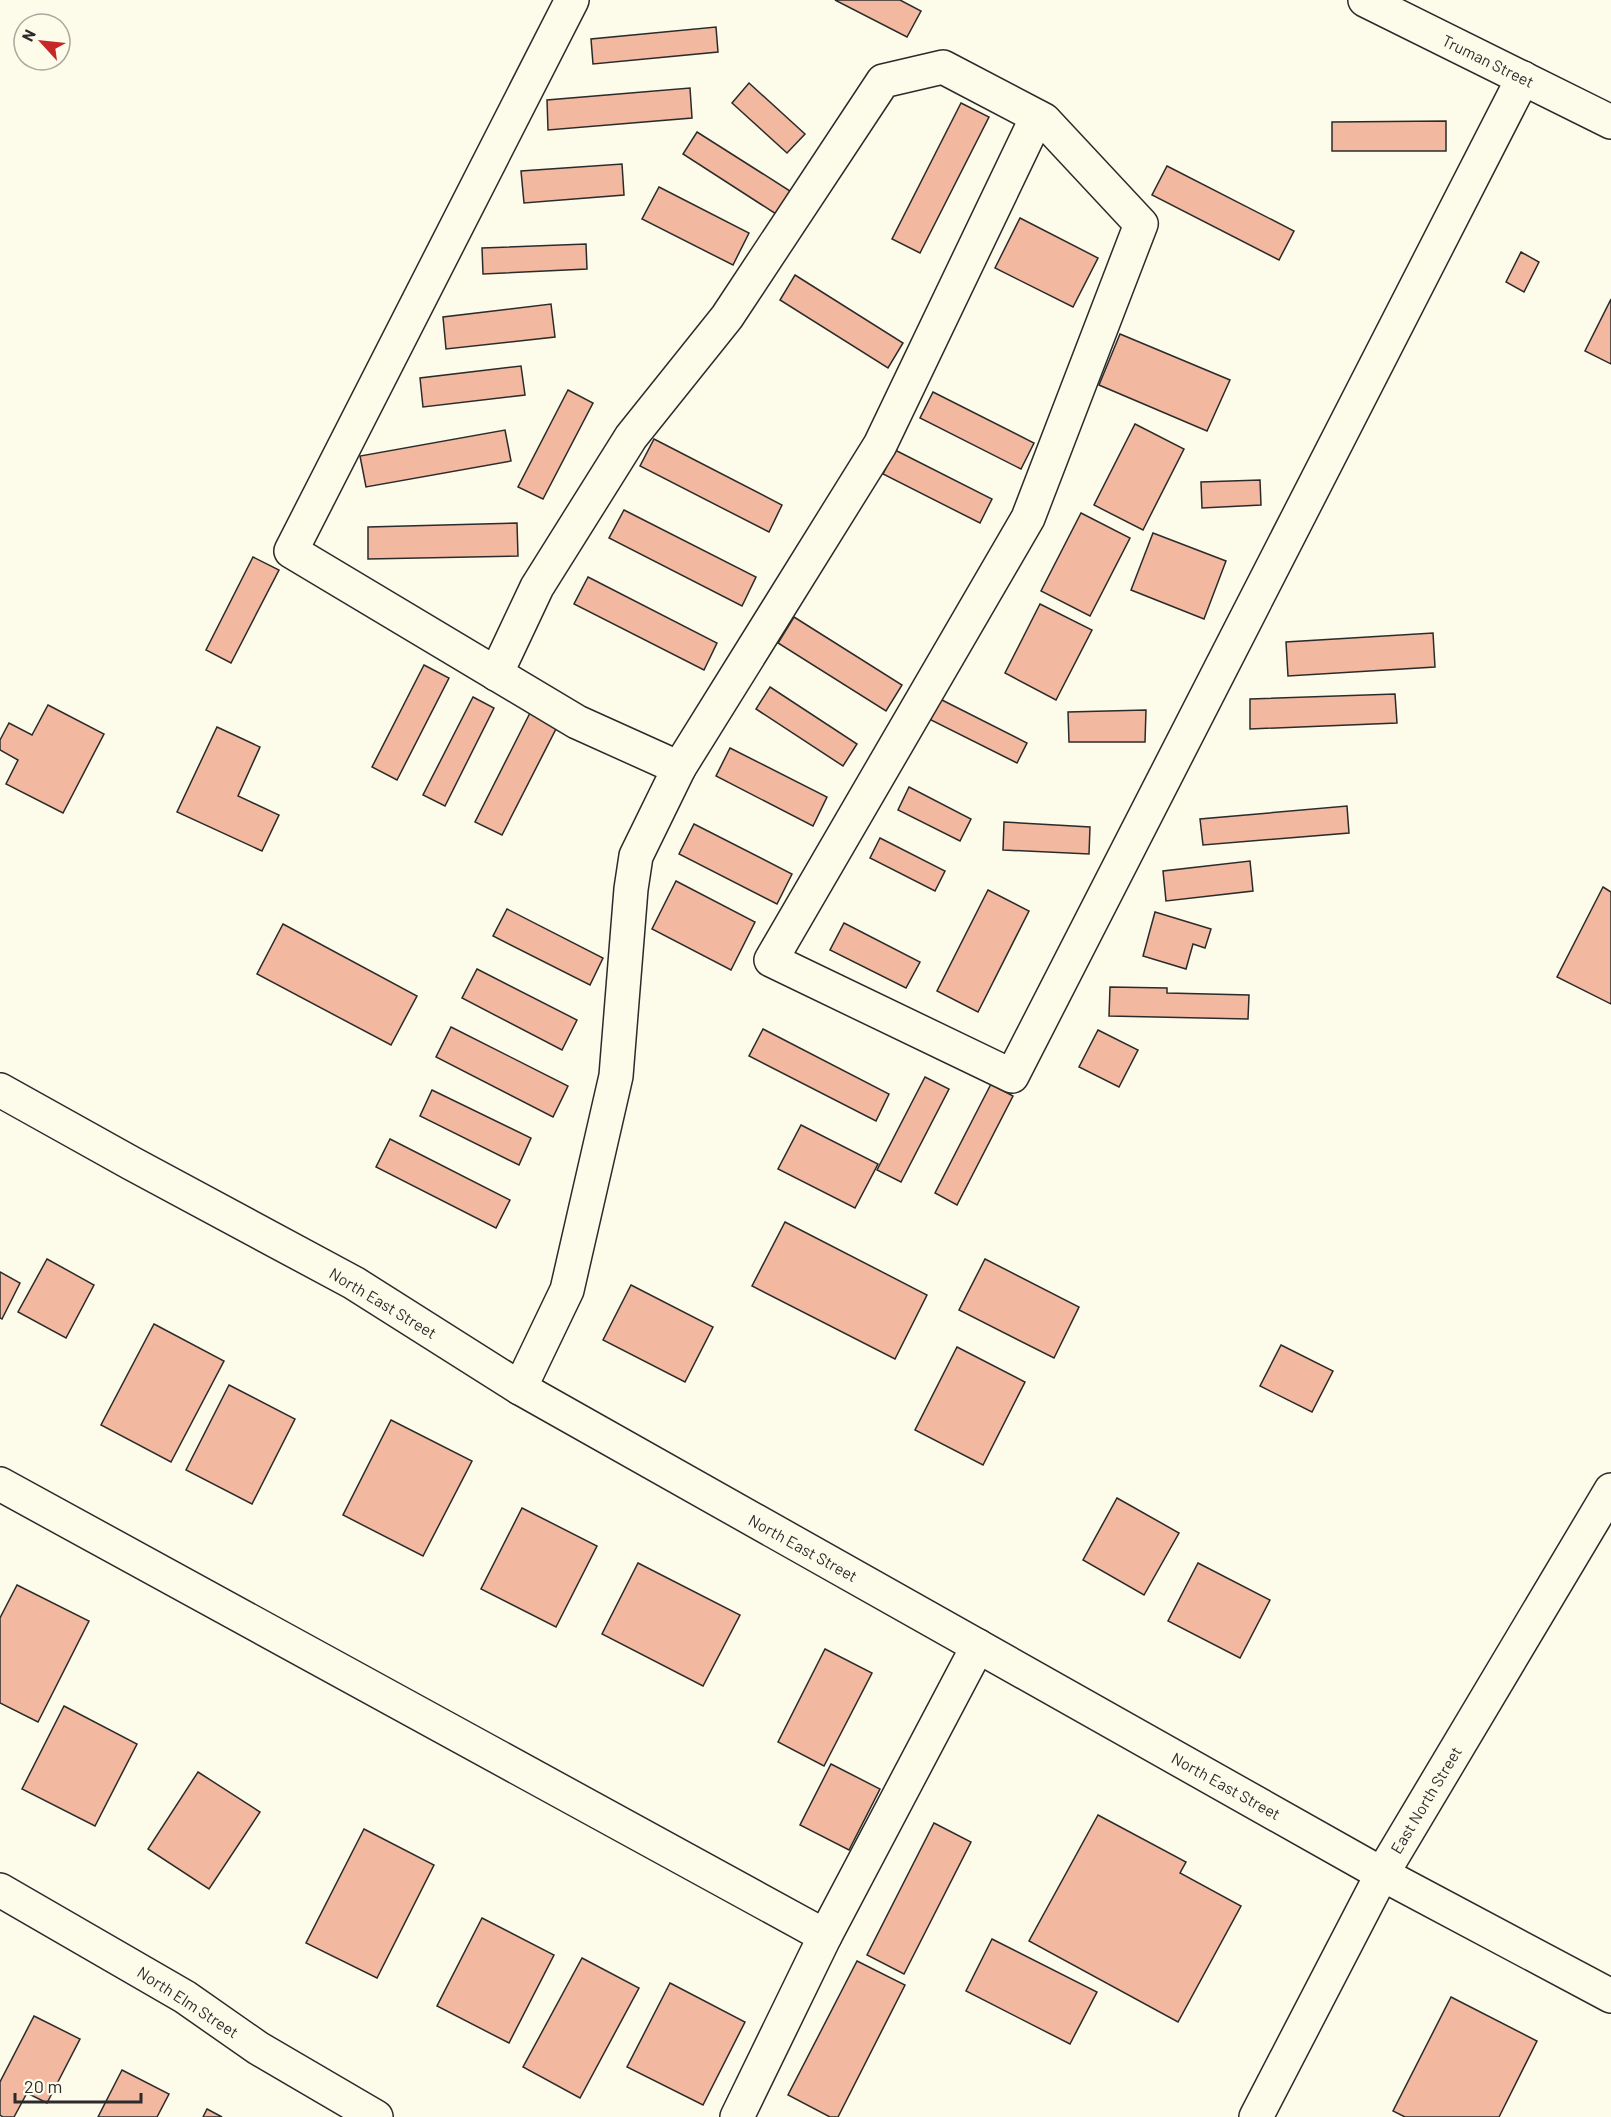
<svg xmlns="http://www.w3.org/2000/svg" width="1611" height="2117" viewBox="0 0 1611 2117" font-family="Barlow,sans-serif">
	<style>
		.building { fill: #f2b8a0; stroke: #2b2b2b; stroke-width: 1.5 }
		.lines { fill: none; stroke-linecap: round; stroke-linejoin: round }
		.minor-casing { stroke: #2b2b2b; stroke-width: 36 }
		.minor { stroke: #fdfbea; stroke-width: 33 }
		.labels { text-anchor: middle; stroke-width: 4.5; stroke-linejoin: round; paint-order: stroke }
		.street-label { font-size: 16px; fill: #2b2b2b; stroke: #fdfbea }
	</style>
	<rect width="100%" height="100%" fill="#fdfbea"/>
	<!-- building -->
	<g class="building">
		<polygon points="835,0 900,0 921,11 907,37"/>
		<polygon points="716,27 718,52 593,64 591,39"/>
		<polygon points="749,83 805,134 787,153 732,103"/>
		<polygon points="690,88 692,118 548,130 547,100"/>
		<polygon points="961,103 989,117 920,253 892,239"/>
		<polygon points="1446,121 1446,151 1332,151 1332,122"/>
		<polygon points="697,132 790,191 776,214 683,154"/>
		<polygon points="622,164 624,195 524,203 521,171"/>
		<polygon points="1167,166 1294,231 1279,260 1152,195"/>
		<polygon points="659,187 749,233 733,265 642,219"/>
		<polygon points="1020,218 1098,258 1073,307 995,268"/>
		<polygon points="586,244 587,269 483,274 482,248"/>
		<polygon points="1521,252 1539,262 1524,292 1506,282"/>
		<polygon points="795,275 903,343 888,368 780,300"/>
		<polygon points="1611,299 1611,364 1585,351"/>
		<polygon points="551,304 555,337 446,349 443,317"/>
		<polygon points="1120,334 1230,380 1207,431 1099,385"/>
		<polygon points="521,366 525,395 423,407 420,378"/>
		<polygon points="568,390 593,403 543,499 518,487"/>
		<polygon points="933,392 1034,443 1021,469 920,418"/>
		<polygon points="1135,424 1184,449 1143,530 1094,505"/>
		<polygon points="505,430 511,461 366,487 360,456"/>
		<polygon points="654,439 782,505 769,532 640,466"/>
		<polygon points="895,450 992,499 980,523 883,474"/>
		<polygon points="1260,480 1261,505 1202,508 1201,482"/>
		<polygon points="624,510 756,577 742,606 609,538"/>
		<polygon points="1081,513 1130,538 1090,616 1041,591"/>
		<polygon points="517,523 518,556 368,559 368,527"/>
		<polygon points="1153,533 1226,561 1204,619 1131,590"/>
		<polygon points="253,557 279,570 231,663 206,650"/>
		<polygon points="588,577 717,643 704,670 574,604"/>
		<polygon points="1040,604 1092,630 1056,700 1005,673"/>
		<polygon points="794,617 902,685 886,711 778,643"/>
		<polygon points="1433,633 1435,667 1288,676 1286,642"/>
		<polygon points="424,665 449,678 397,780 372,767"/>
		<polygon points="770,687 857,744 843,766 756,709"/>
		<polygon points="1395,694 1397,723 1250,729 1250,699"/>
		<polygon points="473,697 494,708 445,806 423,795"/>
		<polygon points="940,699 1027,743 1017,763 929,719"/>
		<polygon points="48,705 104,734 63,813 6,784 18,760 0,750 0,740 9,723 32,735"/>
		<polygon points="532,709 559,723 502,835 475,822"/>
		<polygon points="1146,710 1145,742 1069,742 1068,712"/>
		<polygon points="217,727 260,747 238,796 279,815 262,851 177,812"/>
		<polygon points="730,748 827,797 813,826 716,776"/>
		<polygon points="909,787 971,819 960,841 898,810"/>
		<polygon points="1347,806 1349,833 1203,845 1200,819"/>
		<polygon points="1004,822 1090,827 1089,854 1003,850"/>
		<polygon points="694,824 792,874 777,904 679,854"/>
		<polygon points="880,838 945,871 935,891 870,858"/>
		<polygon points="1250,861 1253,891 1166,901 1163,871"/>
		<polygon points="676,881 755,922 731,970 652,929"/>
		<polygon points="1603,887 1611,892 1611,1004 1557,977"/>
		<polygon points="988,890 1029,911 978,1012 937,991"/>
		<polygon points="507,909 603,958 590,985 493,936"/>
		<polygon points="1155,912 1211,929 1205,948 1193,944 1186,969 1143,956"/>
		<polygon points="844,923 920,962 906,988 830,950"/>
		<polygon points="283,924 417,996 391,1045 257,974"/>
		<polygon points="477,969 577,1020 562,1050 462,998"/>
		<polygon points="1110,987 1167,988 1167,993 1249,995 1248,1019 1109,1016"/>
		<polygon points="451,1027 568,1086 553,1117 436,1057"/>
		<polygon points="763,1029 889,1094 876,1121 749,1056"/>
		<polygon points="1098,1030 1138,1050 1119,1087 1079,1067"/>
		<polygon points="925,1077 949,1089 901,1182 877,1170"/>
		<polygon points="991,1084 1013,1096 957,1205 935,1193"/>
		<polygon points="432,1090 531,1138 519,1165 420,1116"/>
		<polygon points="801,1125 878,1164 855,1208 778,1169"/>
		<polygon points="390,1139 510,1200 496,1228 376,1167"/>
		<polygon points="785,1222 927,1295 895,1359 752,1286"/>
		<polygon points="47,1259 94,1285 66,1338 18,1312"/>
		<polygon points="985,1259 1079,1307 1054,1358 959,1310"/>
		<polygon points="0,1272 20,1283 2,1319 0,1318"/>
		<polygon points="631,1285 713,1327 685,1382 603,1340"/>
		<polygon points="154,1324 224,1361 171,1462 101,1425"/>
		<polygon points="1281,1345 1333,1371 1312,1412 1260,1386"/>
		<polygon points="957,1347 1025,1382 983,1465 915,1430"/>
		<polygon points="229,1385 295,1419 252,1504 186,1470"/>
		<polygon points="391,1420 472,1461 423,1556 343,1515"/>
		<polygon points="1117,1498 1179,1533 1144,1595 1083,1560"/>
		<polygon points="522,1508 597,1546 556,1627 481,1589"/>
		<polygon points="638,1563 740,1615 703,1686 602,1634"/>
		<polygon points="1198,1563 1270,1600 1240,1658 1168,1621"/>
		<polygon points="17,1585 89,1621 38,1722 0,1703 0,1618"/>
		<polygon points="825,1649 872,1673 824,1766 778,1742"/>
		<polygon points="64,1706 137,1744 95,1826 22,1789"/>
		<polygon points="831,1764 880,1789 849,1850 800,1825"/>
		<polygon points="198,1772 260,1812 209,1889 148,1849"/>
		<polygon points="1098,1815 1186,1862 1180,1873 1241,1906 1178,2022 1029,1941"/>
		<polygon points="934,1823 971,1842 904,1974 867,1955"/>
		<polygon points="364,1829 434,1865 377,1978 306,1943"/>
		<polygon points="482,1918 554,1955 509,2043 437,2006"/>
		<polygon points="992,1939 1097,1992 1070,2044 966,1991"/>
		<polygon points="582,1958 639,1988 580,2098 523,2067"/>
		<polygon points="857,1961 905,1985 838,2117 830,2117 788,2095"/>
		<polygon points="670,1983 745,2022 703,2105 627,2067"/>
		<polygon points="1451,1997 1537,2041 1499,2117 1405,2117 1393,2111"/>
		<polygon points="34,2016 80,2039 47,2103 27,2093 14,2117 3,2117 0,2115 0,2082"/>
		<polygon points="122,2070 169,2094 157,2117 98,2117"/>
		<polygon points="207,2109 222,2117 203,2117"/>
	</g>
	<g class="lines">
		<!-- minor casing -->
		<g class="minor-casing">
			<g id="minor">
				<polyline points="1365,0 1611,122"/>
				<polyline points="496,674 537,587 631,437 727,317 883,81 943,67 1044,120 1141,224 1028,518 771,960 1012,1076 1523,78"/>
				<polyline points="679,768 880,445 1037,117"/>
				<polyline points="0,1090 131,1163 354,1283 520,1388 1382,1874 1611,1996"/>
				<polyline points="520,1388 567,1290 616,1076 631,889 636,856 679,768 577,722 291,551 572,0"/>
				<polyline points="0,1484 825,1936 737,2117"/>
				<polyline points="0,1890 185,1997 258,2048 376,2117"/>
				<polyline points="825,1936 978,1646"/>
				<polyline points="1256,2117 1382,1874 1611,1490"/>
			</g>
		</g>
		<!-- minor -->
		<use href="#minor" class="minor"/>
	</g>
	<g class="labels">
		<!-- street labels -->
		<g class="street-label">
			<text transform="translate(1488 61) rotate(26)" y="6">Truman Street</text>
			<text transform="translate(383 1303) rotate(31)" y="6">North East Street</text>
			<text transform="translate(803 1548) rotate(29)" y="6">North East Street</text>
			<text transform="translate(1226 1786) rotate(29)" y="6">North East Street</text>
			<text transform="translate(1426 1800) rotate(-59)" y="6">East North Street</text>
			<text transform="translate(188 2002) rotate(33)" y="6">North Elm Street</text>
		</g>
	</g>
	<!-- north arrow -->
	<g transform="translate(42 42) rotate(297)"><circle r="28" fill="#fdfbea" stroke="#a9a89e" stroke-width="1.5"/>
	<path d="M0-4.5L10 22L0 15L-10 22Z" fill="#c62828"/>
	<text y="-9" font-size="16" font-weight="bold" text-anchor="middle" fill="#2b2b2b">N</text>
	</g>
	<!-- scale -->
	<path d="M15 2093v9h126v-9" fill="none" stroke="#2b2b2b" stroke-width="3"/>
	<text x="24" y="2093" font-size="18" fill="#2b2b2b" stroke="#fdfbea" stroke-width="4.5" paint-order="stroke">20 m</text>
</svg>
